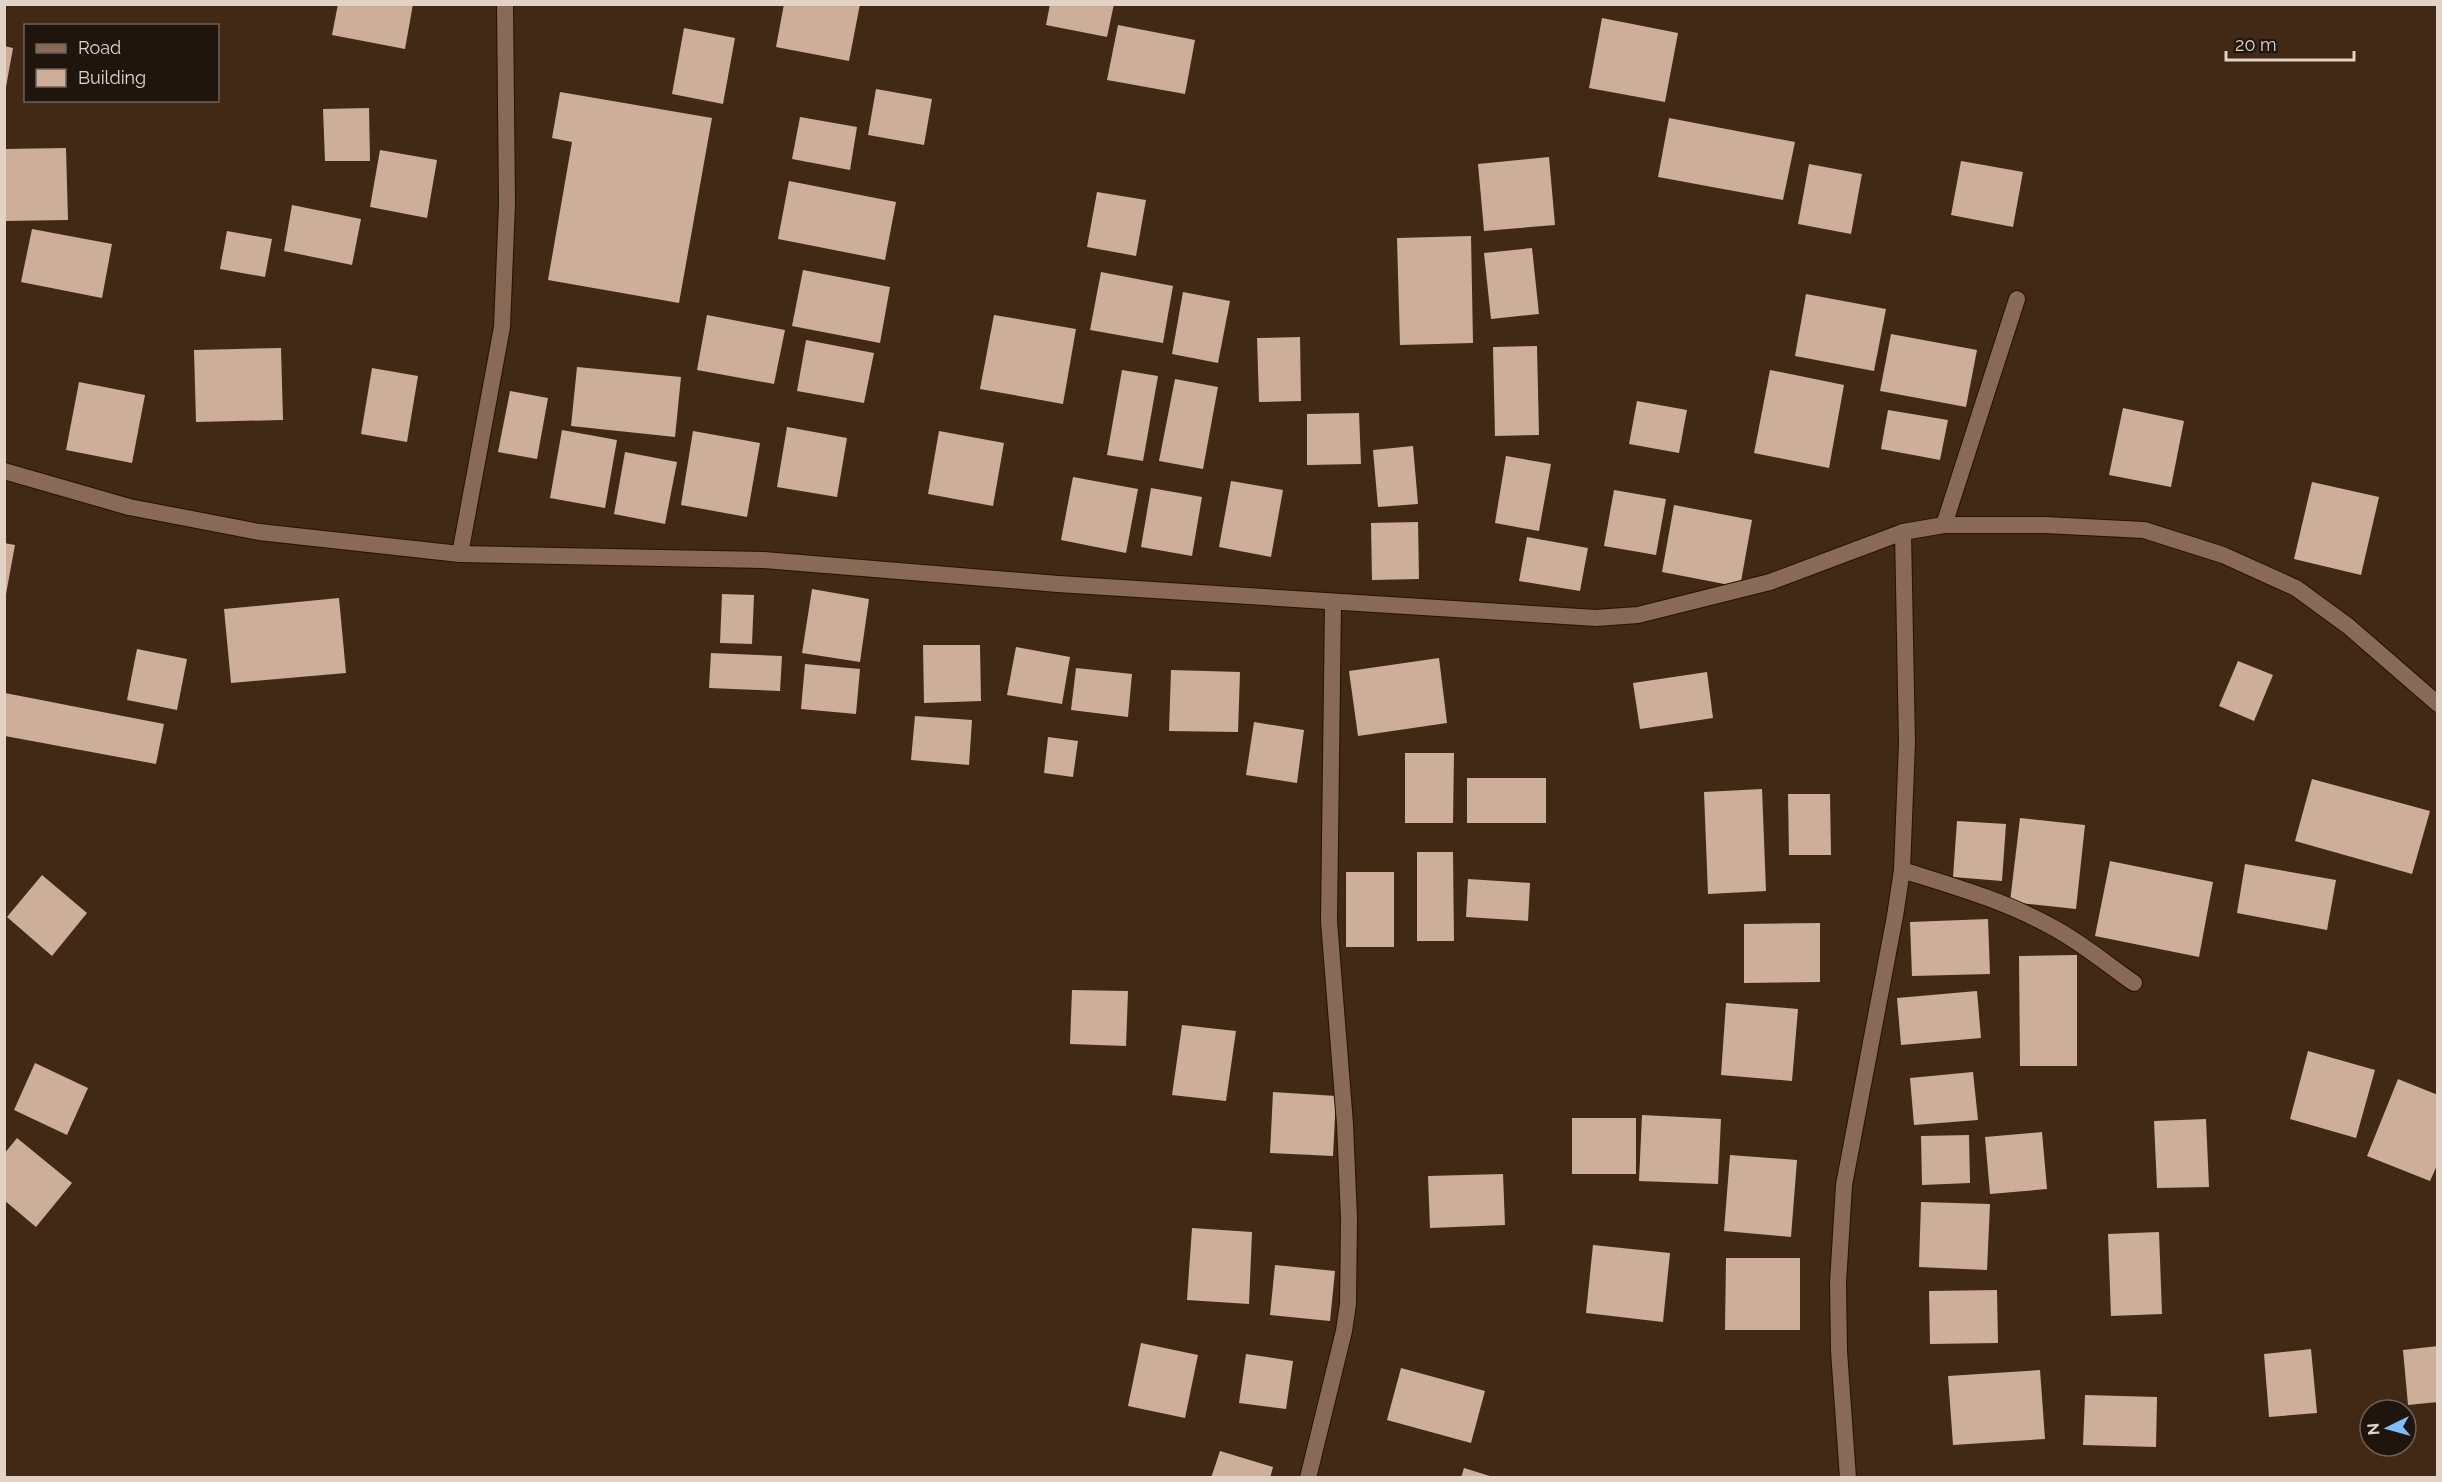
<svg xmlns="http://www.w3.org/2000/svg" width="2442" height="1482" viewBox="0 0 2442 1482" font-family="Raleway,sans-serif">
	<style>
		.building { fill: #cdae98 }
		.lines { fill: none; stroke-linecap: round; stroke-linejoin: round }
		.minor-casing { stroke: #281101; stroke-width: 18 }
		.tertiary-casing { stroke: #281101; stroke-width: 18 }
		.minor { stroke: #886a56; stroke-width: 16 }
		.tertiary { stroke: #886a56; stroke-width: 16 }
	</style>
	<rect width="100%" height="100%" fill="#422916"/>
	<!-- building -->
	<g class="building">
		<polygon points="338,4 413,4 405,49 332,35"/>
		<polygon points="784,4 860,4 849,61 776,47"/>
		<polygon points="1050,4 1114,4 1107,37 1046,25"/>
		<polygon points="1602,18 1678,33 1665,102 1589,88"/>
		<polygon points="1118,25 1195,40 1185,94 1107,80"/>
		<polygon points="684,28 735,38 723,104 672,94"/>
		<polygon points="4,46 13,48 6,87 4,86"/>
		<polygon points="876,89 932,99 924,145 868,135"/>
		<polygon points="560,92 712,118 679,303 548,280 572,142 552,138"/>
		<polygon points="369,108 370,161 325,161 323,109"/>
		<polygon points="800,117 857,127 850,170 792,159"/>
		<polygon points="1669,118 1795,142 1783,200 1658,177"/>
		<polygon points="66,148 68,220 4,221 4,149"/>
		<polygon points="380,150 437,160 427,218 370,207"/>
		<polygon points="1549,157 1555,225 1484,231 1478,164"/>
		<polygon points="1961,161 2023,172 2013,227 1951,215"/>
		<polygon points="1809,164 1862,174 1851,234 1798,224"/>
		<polygon points="789,181 896,202 885,260 778,239"/>
		<polygon points="1097,192 1146,200 1136,256 1087,247"/>
		<polygon points="292,205 361,219 352,265 284,251"/>
		<polygon points="32,229 112,244 102,298 21,282"/>
		<polygon points="227,231 272,239 265,277 220,269"/>
		<polygon points="1471,236 1473,343 1400,345 1397,238"/>
		<polygon points="1532,248 1539,314 1491,319 1484,253"/>
		<polygon points="803,270 890,287 880,343 792,326"/>
		<polygon points="1101,272 1173,286 1163,343 1090,330"/>
		<polygon points="1183,292 1230,301 1218,363 1172,354"/>
		<polygon points="1806,294 1886,309 1874,371 1795,356"/>
		<polygon points="707,315 785,330 774,384 697,370"/>
		<polygon points="994,315 1076,329 1063,404 980,389"/>
		<polygon points="1891,334 1977,350 1966,407 1880,391"/>
		<polygon points="1300,337 1301,401 1259,402 1257,338"/>
		<polygon points="806,340 874,353 864,403 797,391"/>
		<polygon points="1537,346 1539,435 1495,436 1493,347"/>
		<polygon points="281,348 283,420 196,422 194,350"/>
		<polygon points="577,367 681,377 675,437 571,426"/>
		<polygon points="372,368 418,376 407,442 361,434"/>
		<polygon points="1122,370 1158,376 1143,461 1107,455"/>
		<polygon points="1770,370 1844,385 1829,468 1754,453"/>
		<polygon points="1175,379 1218,387 1203,469 1159,461"/>
		<polygon points="79,382 145,395 132,463 66,450"/>
		<polygon points="510,391 548,398 537,459 498,452"/>
		<polygon points="1637,401 1687,410 1679,453 1629,444"/>
		<polygon points="2123,408 2184,421 2171,487 2109,475"/>
		<polygon points="1888,410 1948,420 1940,460 1881,449"/>
		<polygon points="1359,413 1361,464 1307,465 1307,414"/>
		<polygon points="787,427 847,438 837,497 777,487"/>
		<polygon points="562,430 617,440 605,508 550,498"/>
		<polygon points="693,431 760,443 747,517 681,505"/>
		<polygon points="939,431 1004,443 993,506 928,494"/>
		<polygon points="1413,446 1418,504 1378,507 1373,450"/>
		<polygon points="625,452 677,462 665,524 614,514"/>
		<polygon points="1506,456 1551,464 1539,531 1495,523"/>
		<polygon points="1073,477 1138,489 1126,553 1061,540"/>
		<polygon points="1231,481 1283,490 1271,557 1219,547"/>
		<polygon points="2312,482 2379,497 2361,575 2294,559"/>
		<polygon points="1151,488 1202,497 1192,556 1141,547"/>
		<polygon points="1614,490 1666,499 1656,555 1604,546"/>
		<polygon points="1674,505 1752,520 1740,587 1662,572"/>
		<polygon points="1418,522 1419,579 1372,580 1371,523"/>
		<polygon points="1527,537 1588,548 1580,591 1519,581"/>
		<polygon points="4,543 15,545 6,594 4,594"/>
		<polygon points="812,589 869,599 860,662 802,653"/>
		<polygon points="722,594 754,595 752,644 720,643"/>
		<polygon points="339,598 346,673 231,683 224,609"/>
		<polygon points="923,645 980,645 981,701 924,703"/>
		<polygon points="1016,647 1070,657 1062,704 1007,695"/>
		<polygon points="137,649 187,659 177,710 127,700"/>
		<polygon points="711,653 782,656 780,691 709,688"/>
		<polygon points="1439,658 1447,723 1358,736 1349,671"/>
		<polygon points="2238,661 2273,675 2254,721 2219,706"/>
		<polygon points="805,664 860,669 856,714 801,709"/>
		<polygon points="1076,668 1132,674 1128,717 1071,710"/>
		<polygon points="1171,670 1240,672 1238,732 1169,731"/>
		<polygon points="1707,672 1713,718 1640,729 1633,683"/>
		<polygon points="5,693 164,724 156,764 5,736"/>
		<polygon points="915,716 972,720 969,765 911,760"/>
		<polygon points="1254,722 1304,730 1297,783 1246,775"/>
		<polygon points="1048,737 1078,741 1073,777 1044,773"/>
		<polygon points="1405,753 1454,753 1453,823 1405,823"/>
		<rect x="1467" y="778" width="79" height="45"/>
		<polygon points="2312,779 2430,811 2412,874 2295,841"/>
		<polygon points="1762,789 1766,891 1708,894 1704,792"/>
		<polygon points="1788,794 1830,794 1831,855 1789,855"/>
		<polygon points="2020,818 2085,825 2076,909 2010,902"/>
		<polygon points="1957,821 2006,824 2002,881 1953,877"/>
		<polygon points="1417,852 1453,852 1454,941 1417,941"/>
		<polygon points="2110,861 2213,882 2199,957 2095,936"/>
		<polygon points="2245,864 2336,880 2327,930 2237,913"/>
		<rect x="1346" y="872" width="48" height="75"/>
		<polygon points="42,875 87,913 52,956 7,917"/>
		<polygon points="1468,879 1530,883 1528,921 1466,917"/>
		<polygon points="1988,919 1990,974 1912,976 1910,922"/>
		<polygon points="1820,923 1820,982 1744,983 1744,924"/>
		<polygon points="2077,955 2077,1066 2020,1066 2019,956"/>
		<polygon points="1072,990 1128,991 1126,1046 1070,1044"/>
		<polygon points="1977,991 1981,1038 1901,1045 1897,998"/>
		<polygon points="1726,1003 1798,1009 1792,1081 1721,1075"/>
		<polygon points="1182,1025 1236,1031 1226,1101 1172,1095"/>
		<polygon points="2308,1051 2375,1070 2356,1138 2290,1119"/>
		<polygon points="35,1063 88,1088 67,1135 14,1110"/>
		<polygon points="1973,1072 1978,1120 1914,1125 1910,1078"/>
		<polygon points="2398,1079 2438,1095 2438,1163 2430,1181 2367,1156"/>
		<polygon points="1273,1092 1336,1096 1333,1156 1270,1153"/>
		<polygon points="1642,1115 1721,1119 1718,1184 1639,1181"/>
		<rect x="1572" y="1118" width="64" height="56"/>
		<polygon points="2206,1119 2209,1187 2157,1188 2154,1121"/>
		<polygon points="2042,1132 2047,1189 1990,1194 1985,1137"/>
		<polygon points="1969,1135 1970,1183 1922,1185 1921,1136"/>
		<polygon points="17,1138 72,1183 36,1227 4,1200 4,1154"/>
		<polygon points="1730,1155 1797,1160 1791,1237 1724,1231"/>
		<polygon points="1503,1174 1505,1225 1430,1228 1428,1176"/>
		<polygon points="1921,1202 1990,1204 1987,1270 1919,1267"/>
		<polygon points="1192,1228 1252,1232 1249,1304 1187,1300"/>
		<polygon points="2159,1232 2162,1314 2111,1316 2108,1234"/>
		<polygon points="1593,1245 1670,1253 1663,1322 1586,1313"/>
		<polygon points="1726,1258 1800,1258 1800,1330 1725,1330"/>
		<polygon points="1275,1265 1335,1271 1330,1321 1270,1315"/>
		<polygon points="1997,1290 1998,1343 1930,1344 1929,1291"/>
		<polygon points="1141,1343 1198,1355 1185,1418 1128,1406"/>
		<polygon points="2438,1346 2438,1402 2408,1405 2403,1350"/>
		<polygon points="2311,1349 2317,1413 2269,1417 2264,1354"/>
		<polygon points="1246,1354 1293,1361 1286,1409 1239,1403"/>
		<polygon points="1401,1368 1485,1391 1471,1443 1387,1420"/>
		<polygon points="2040,1370 2045,1439 1953,1445 1948,1376"/>
		<polygon points="2085,1395 2157,1397 2156,1447 2083,1445"/>
		<polygon points="1220,1451 1273,1467 1270,1478 1211,1478"/>
		<polygon points="1464,1468 1493,1477 1493,1478 1461,1478"/>
	</g>
	<g class="lines">
		<!-- minor casing -->
		<g class="minor-casing">
			<g id="minor">
				<polyline points="1944,525 2017,299"/>
				<path d="M 1902,870 C 1953,886 2006,901 2054,928 C 2082,943 2108,965 2134,983"/>
				<polyline points="1308,1478 1344,1331 1348,1304 1349,1219 1345,1124 1329,921 1333,603"/>
				<polyline points="1848,1478 1839,1351 1838,1283 1844,1185 1895,916 1902,870 1907,743 1903,532"/>
			</g>
		</g>
		<!-- tertiary casing -->
		<g class="tertiary-casing">
			<g id="tertiary">
				<polyline points="505,4 507,204 502,327 460,554 764,560 1058,584 1596,618 1638,615 1770,582 1903,532 1944,525 2045,525 2144,530 2223,555 2296,588 2348,626 2438,704"/>
				<polyline points="4,471 129,507 259,532 460,554"/>
			</g>
		</g>
		<!-- minor -->
		<use href="#minor" class="minor"/>
		<!-- tertiary -->
		<use href="#tertiary" class="tertiary"/>
	</g>
	<!-- border -->
	<rect width="2442" height="1482" fill="none" stroke="#e3d2c6" stroke-width="12"/>
	<!-- legend -->
	<rect x="24" y="24" width="195" height="78" fill="#20150d" stroke="#6e6157" stroke-width="1.5"/>
	<rect x="36" y="44" width="30" height="9" fill="#886a56" stroke="#6e6157" stroke-width="1.5"/>
	<text x="78" y="54" font-size="18" fill="#e3d2c6">Road</text>
	<rect x="36" y="69" width="30" height="18" fill="#cdae98" stroke="#6e6157" stroke-width="1.5"/>
	<text x="78" y="84" font-size="18" fill="#e3d2c6">Building</text>
	<!-- north arrow -->
	<g transform="translate(2388 1428) rotate(265)"><circle r="28" fill="#20150d" stroke="#6e6157" stroke-width="1.5"/>
	<path d="M0-4.5L10 22L0 15L-10 22Z" fill="#7fbdfa"/>
	<text y="-9" font-size="16" font-weight="bold" text-anchor="middle" fill="#e3d2c6">N</text>
	</g>
	<!-- scale -->
	<path d="M2226 51v9h128v-9" fill="none" stroke="#e3d2c6" stroke-width="3"/>
	<text x="2235" y="51" font-size="18" fill="#e3d2c6" stroke="#20150d" stroke-width="4.5" paint-order="stroke">20 m</text>
</svg>
